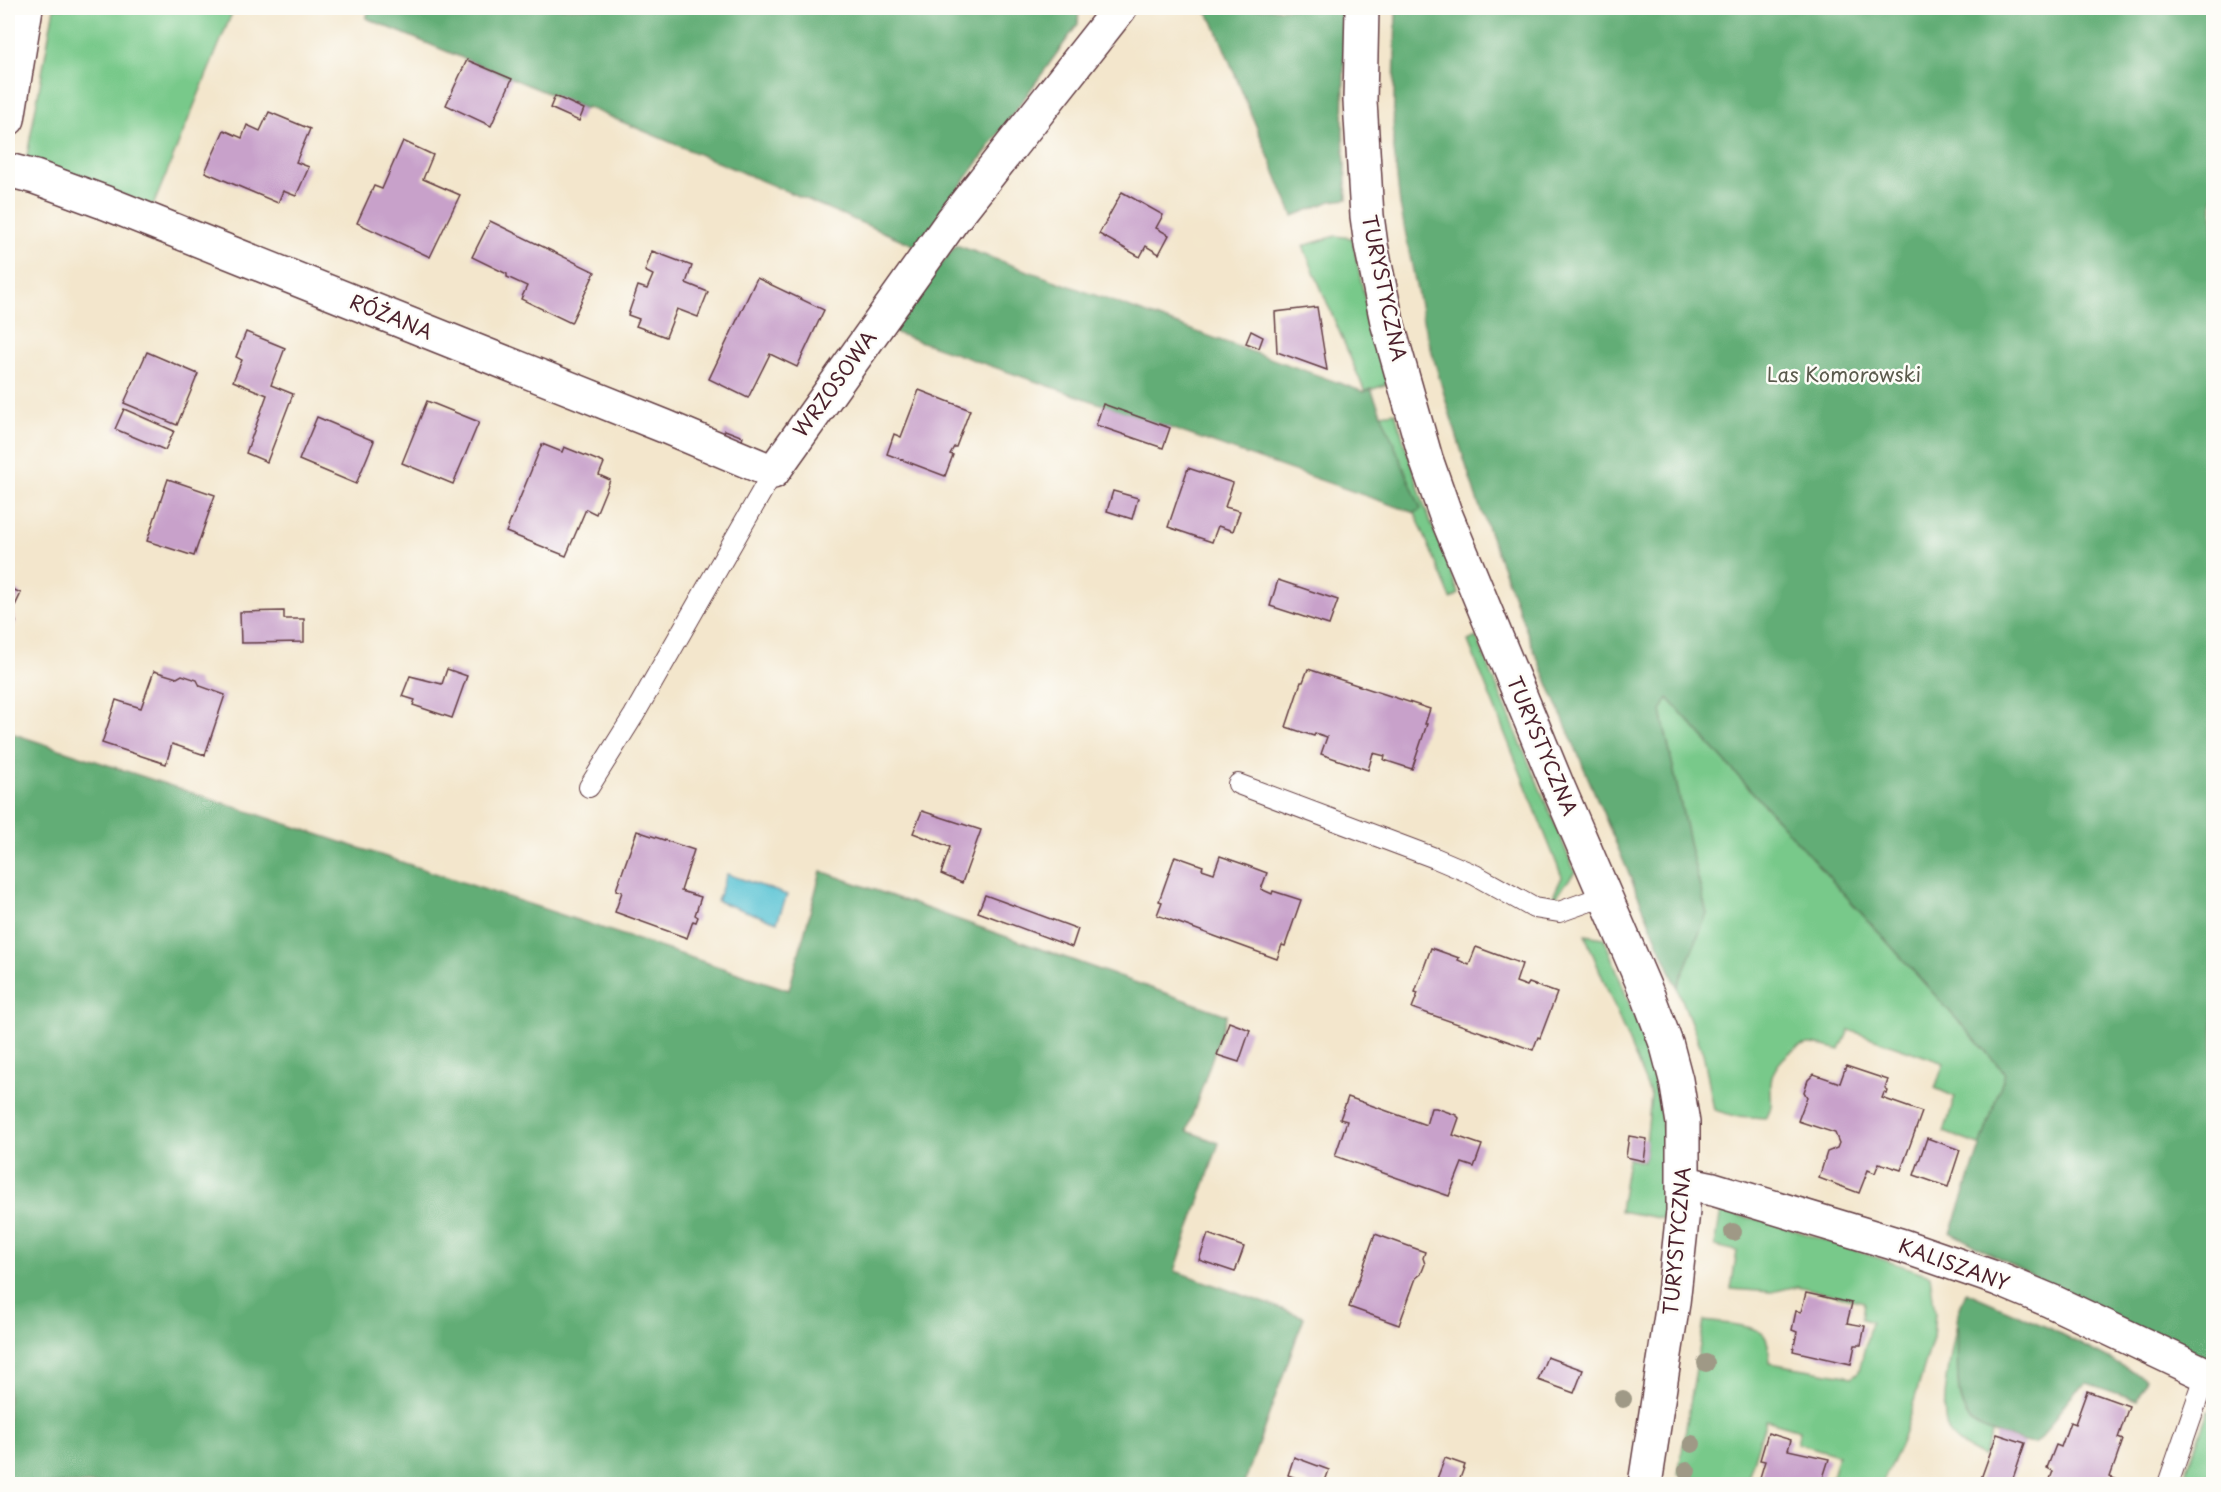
<svg xmlns="http://www.w3.org/2000/svg" width="2221" height="1492" viewBox="0 0 2221 1492" font-family="'Playpen Sans',sans-serif">
	<style>
		.green { fill: #78c98a; stroke: #61745a; stroke-width: 1.5 }
		.forest { fill: #62ad76; stroke: #566650; stroke-width: 1.5 }
		.water { fill: #59c3d4; stroke: #527180; stroke-width: 1.5 }
		.building { fill: #c8a1ca }
		.lines { fill: none; stroke-linecap: round; stroke-linejoin: round }
		.service-casing { stroke: #633d43; stroke-width: 22 }
		.minor-casing { stroke: #633d43; stroke-width: 36 }
		.service { stroke: #fff; stroke-width: 20 }
		.minor { stroke: #fff; stroke-width: 33 }
		.tree { fill: #9f9986 }
		.labels { text-anchor: middle; stroke-width: 5; stroke-linejoin: round; paint-order: stroke }
		.street-label { font-size: 20px; fill: #4a1f2b; stroke: #fdfcf7 }
		.park-label { font-size: 20px; fill: #5a5a4c; stroke: #fdfcf7 }
	</style>
	<rect width="100%" height="100%" fill="#fdfcf7"/>
	<filter id="ink" filterUnits="userSpaceOnUse"><feTurbulence type="fractalNoise" baseFrequency=".0167" numOctaves="2"/><feDisplacementMap in="SourceGraphic" scale="12" xChannelSelector="R" yChannelSelector="G"/><feConvolveMatrix kernelMatrix="1 2 1 2 8 2 1 2 1" color-interpolation-filters="sRGB"/></filter>
	<filter id="wash" filterUnits="userSpaceOnUse"><feTurbulence type="fractalNoise" baseFrequency=".008" numOctaves="4" result="noise"/><feDisplacementMap in="SourceGraphic" scale="24" xChannelSelector="R" yChannelSelector="G"/><feGaussianBlur stdDeviation="1.35" result="paint"/><feColorMatrix in="noise" values="0 0 0 0 0 0 0 0 0 0 0 0 0 0 0 0 0 1.4 0 .05"/><feComposite in="paint" operator="in"/></filter>
	<g filter="url(#wash)">
		<rect width="100%" height="100%" fill="#f3e6cc"/>
		<!-- green -->
		<g class="green">
			<polygon points="54,8 234,8 153,206 26,161"/>
			<polygon points="1336,236 1352,238 1366,304 1387,384 1365,392 1303,246"/>
			<polygon points="1395,412 1424,505 1459,594 1451,599 1415,513 1420,509 1380,414"/>
			<polygon points="1476,637 1575,872 1554,899 1553,896 1562,877 1468,641"/>
			<path d="M 1668,698 L 2005,1073 L 1981,1146 L 1944,1132 L 1955,1097 L 1935,1088 L 1944,1063 L 1849,1030 L 1840,1050 C 1830,1048 1817,1043 1808,1044 C 1791,1047 1772,1066 1771,1083 C 1770,1095 1775,1109 1765,1118 L 1735,1116 L 1714,1110 L 1703,1053 L 1677,987 L 1707,914 L 1691,852 L 1661,711 Z"/>
			<polygon points="1585,935 1604,938 1652,1062 1666,1147 1664,1219 1620,1211 1628,1159 1644,1162 1651,1096"/>
			<path d="M 1722,1204 L 1739,1216 L 1767,1221 L 1930,1275 L 1935,1313 L 1933,1338 L 1902,1441 L 1882,1484 L 1830,1484 L 1838,1455 L 1797,1443 L 1800,1430 L 1766,1420 L 1748,1478 L 1701,1479 L 1678,1475 L 1704,1321 C 1718,1323 1754,1324 1764,1335 C 1770,1343 1769,1354 1770,1363 L 1852,1377 L 1859,1371 L 1871,1322 L 1862,1319 L 1864,1302 L 1797,1286 L 1772,1292 L 1731,1289 L 1737,1251 L 1715,1246 Z"/>
			<path d="M 1957,1322 C 1960,1348 1950,1408 1975,1425 C 1980,1428 1988,1429 1993,1431 L 1983,1457 C 1970,1450 1953,1443 1947,1428 C 1939,1406 1953,1346 1957,1322 Z"/>
			<polygon points="2208,1411 2213,1413 2213,1484 2182,1484"/>
		</g>
		<!-- forest -->
		<g class="forest">
			<polygon points="370,8 1079,8 1078,24 942,212 921,248 587,107 586,109 366,18"/>
			<polygon points="1396,8 2213,8 2213,1367 2132,1328 1951,1233 2005,1073 1668,698 1661,711 1691,852 1707,914 1677,987 1533,648 1476,497 1448,408 1423,321 1400,205 1393,141"/>
			<polygon points="1203,9 1345,8 1343,133 1347,199 1331,201 1293,216 1213,21"/>
			<polygon points="956,245 1364,392 1371,389 1421,509 1415,513 893,332 894,325"/>
			<polygon points="8,732 789,990 821,871 1227,1015 1187,1131 1219,1143 1175,1271 1304,1317 1244,1484 8,1484"/>
			<path d="M 1966,1292 L 2051,1329 L 2146,1378 L 2137,1400 L 2087,1383 C 2062,1397 2055,1426 2034,1444 C 2020,1441 1987,1432 1976,1425 C 1950,1409 1960,1348 1957,1322 L 1958,1313 Z"/>
		</g>
		<!-- water -->
		<polygon class="water" points="727,874 787,895 777,922 717,901"/>
		<g id="blocks">
			<!-- building -->
			<g class="building">
				<polygon points="467,60 512,79 491,126 446,105"/>
				<polygon points="555,96 584,109 579,121 550,108"/>
				<polygon points="269,112 310,129 296,162 309,167 296,196 283,191 278,203 205,172 224,130 242,138 247,125 260,131"/>
				<polygon points="403,141 433,155 423,179 460,195 430,257 357,223 374,186 382,189"/>
				<polygon points="1122,192 1163,215 1156,228 1169,235 1159,254 1146,246 1140,257 1099,234"/>
				<polygon points="490,221 595,272 571,323 521,299 527,286 507,277 507,274 472,257"/>
				<polygon points="652,251 692,266 686,283 708,292 698,317 677,309 666,337 636,326 639,319 628,315 638,286 647,289 653,275 645,271"/>
				<polygon points="757,278 824,310 797,367 770,354 748,398 709,379"/>
				<polygon points="1317,307 1327,370 1277,352 1275,312"/>
				<polygon points="1251,331 1263,337 1259,348 1246,343"/>
				<polygon points="246,332 285,348 271,385 293,394 267,462 246,453 267,395 233,381 242,360 236,357"/>
				<polygon points="147,352 198,374 177,425 124,403"/>
				<polygon points="919,390 970,410 956,447 954,447 950,454 953,455 945,476 887,454 894,434 901,437"/>
				<polygon points="427,401 479,422 453,484 402,463"/>
				<polygon points="1103,404 1170,428 1163,448 1096,425"/>
				<polygon points="124,409 174,431 165,450 115,429"/>
				<polygon points="317,417 374,441 356,484 299,460"/>
				<polygon points="725,430 743,437 740,447 721,439"/>
				<polygon points="542,444 562,452 564,447 604,463 599,475 610,480 596,514 586,509 566,556 506,532"/>
				<polygon points="1188,468 1233,483 1225,507 1240,511 1233,531 1218,526 1212,542 1168,527"/>
				<polygon points="168,479 215,495 194,556 147,541"/>
				<polygon points="1113,491 1138,498 1132,519 1107,511"/>
				<polygon points="1278,580 1338,600 1329,625 1270,606"/>
				<polygon points="8,587 21,593 12,612 16,622 11,631 8,632"/>
				<polygon points="284,611 284,619 304,619 304,642 241,643 240,612"/>
				<polygon points="447,669 467,676 452,718 413,705 415,700 402,696 410,676 442,684"/>
				<polygon points="1308,669 1430,709 1425,724 1427,724 1412,769 1384,760 1385,756 1373,753 1368,770 1321,754 1327,737 1315,733 1314,736 1286,727 1301,682 1303,682"/>
				<polygon points="154,671 177,678 182,675 197,680 200,686 225,695 205,755 172,744 166,764 102,743 116,700 141,708"/>
				<polygon points="922,811 981,830 962,883 941,874 950,847 913,833"/>
				<polygon points="637,831 694,850 681,891 701,897 695,915 698,917 696,922 693,921 687,938 615,912 622,892 616,890"/>
				<polygon points="1175,856 1203,866 1202,869 1214,873 1220,856 1243,864 1267,873 1261,889 1272,894 1273,891 1276,892 1301,900 1285,946 1282,945 1277,959 1157,915 1162,902 1159,901"/>
				<polygon points="985,895 1078,929 1072,947 978,912"/>
				<polygon points="1476,947 1522,964 1516,982 1527,986 1529,983 1557,993 1540,1038 1538,1037 1533,1050 1412,1008 1418,993 1415,992 1431,948 1459,958 1458,960 1469,965"/>
				<polygon points="1229,1022 1250,1030 1239,1062 1217,1055"/>
				<polygon points="1846,1066 1888,1080 1885,1089 1888,1091 1887,1094 1884,1093 1882,1098 1922,1112 1901,1170 1879,1163 1875,1173 1868,1170 1859,1193 1819,1178 1827,1152 1837,1148 1839,1143 1835,1133 1798,1121 1807,1097 1804,1092 1808,1080 1814,1074 1840,1083"/>
				<polygon points="1348,1097 1426,1125 1431,1108 1436,1108 1456,1115 1459,1118 1453,1135 1482,1145 1474,1167 1462,1163 1449,1196 1335,1156 1347,1121 1340,1119"/>
				<polygon points="1629,1136 1647,1139 1644,1161 1626,1157"/>
				<polygon points="1927,1138 1960,1150 1948,1187 1914,1175"/>
				<polygon points="1208,1234 1244,1247 1235,1272 1199,1260"/>
				<polygon points="1375,1234 1425,1252 1423,1258 1425,1264 1421,1274 1416,1278 1399,1325 1349,1307"/>
				<polygon points="1806,1293 1852,1303 1847,1323 1865,1326 1861,1345 1855,1345 1851,1364 1793,1351 1797,1332 1792,1330 1796,1311 1801,1312"/>
				<polygon points="1547,1357 1583,1370 1574,1393 1538,1380"/>
				<polygon points="2087,1391 2129,1406 2118,1438 2123,1440 2110,1477 2120,1481 2119,1484 2051,1484 2049,1482 2053,1471 2047,1468 2056,1445 2061,1447 2070,1422 2075,1424"/>
				<polygon points="1768,1433 1791,1440 1788,1450 1829,1459 1821,1484 1758,1484 1765,1461 1760,1460"/>
				<polygon points="1997,1434 2025,1443 2011,1484 1979,1484"/>
				<polygon points="1294,1457 1329,1470 1324,1484 1312,1484 1288,1475"/>
				<polygon points="1445,1458 1465,1465 1458,1484 1435,1484"/>
			</g>
		</g>
	</g>
	<g filter="url(#ink)">
		<use href="#blocks" fill-opacity="0" stroke="#633d43" stroke-width="1.5"/>
		<g class="lines">
			<!-- service casing -->
			<g class="service-casing">
				<g id="service">
					<polyline points="1238,784 1435,858 1475,875 1534,908 1559,912 1604,896"/>
					<polyline points="589,787 634,715 773,472"/>
					<polyline points="2168,1484 2206,1374"/>
				</g>
			</g>
			<!-- minor casing -->
			<g class="minor-casing">
				<g id="minor">
					<polyline points="1362,8 1360,101 1367,216 1371,245 1387,322 1426,459 1445,513 1556,782 1649,998 1667,1046 1676,1080 1683,1123 1683,1211 1673,1303 1645,1484"/>
					<polyline points="8,119 26,8"/>
					<polyline points="8,170 35,177 106,203 664,426 773,472 952,221 1120,8"/>
					<polyline points="1684,1183 1713,1189 1903,1246 1998,1279 2051,1301 2214,1378"/>
				</g>
			</g>
			<!-- service -->
			<use href="#service" class="service"/>
			<!-- minor -->
			<use href="#minor" class="minor"/>
		</g>
		<!-- trees -->
		<g class="tree">
			<circle cx="1733" cy="1232" r="9"/>
			<circle cx="1706" cy="1363" r="9"/>
			<circle cx="1623" cy="1399" r="9"/>
			<circle cx="1692" cy="1444" r="9"/>
			<circle cx="1687" cy="1471" r="9"/>
		</g>
	</g>
	<g class="labels">
		<!-- street labels -->
		<g class="street-label">
			<text transform="translate(1384 288) rotate(78)" y="7">TURYSTYCZNA</text>
			<text transform="translate(391 317) rotate(22)" y="7">RÓŻANA</text>
			<text transform="translate(835 384) rotate(-54)" y="7">WRZOSOWA</text>
			<text transform="translate(1542 746) rotate(67)" y="7">TURYSTYCZNA</text>
			<text transform="translate(1677 1241) rotate(-85)" y="7">TURYSTYCZNA</text>
			<text transform="translate(1954 1265) rotate(20)" y="7">KALISZANY</text>
		</g>
		<!-- park labels -->
		<g class="park-label">
			<text x="1844" y="382">Las Komorowski</text>
		</g>
	</g>
	<!-- margin -->
	<rect width="2221" height="1492" fill="none" stroke="#fdfcf7" stroke-width="30"/>
</svg>
